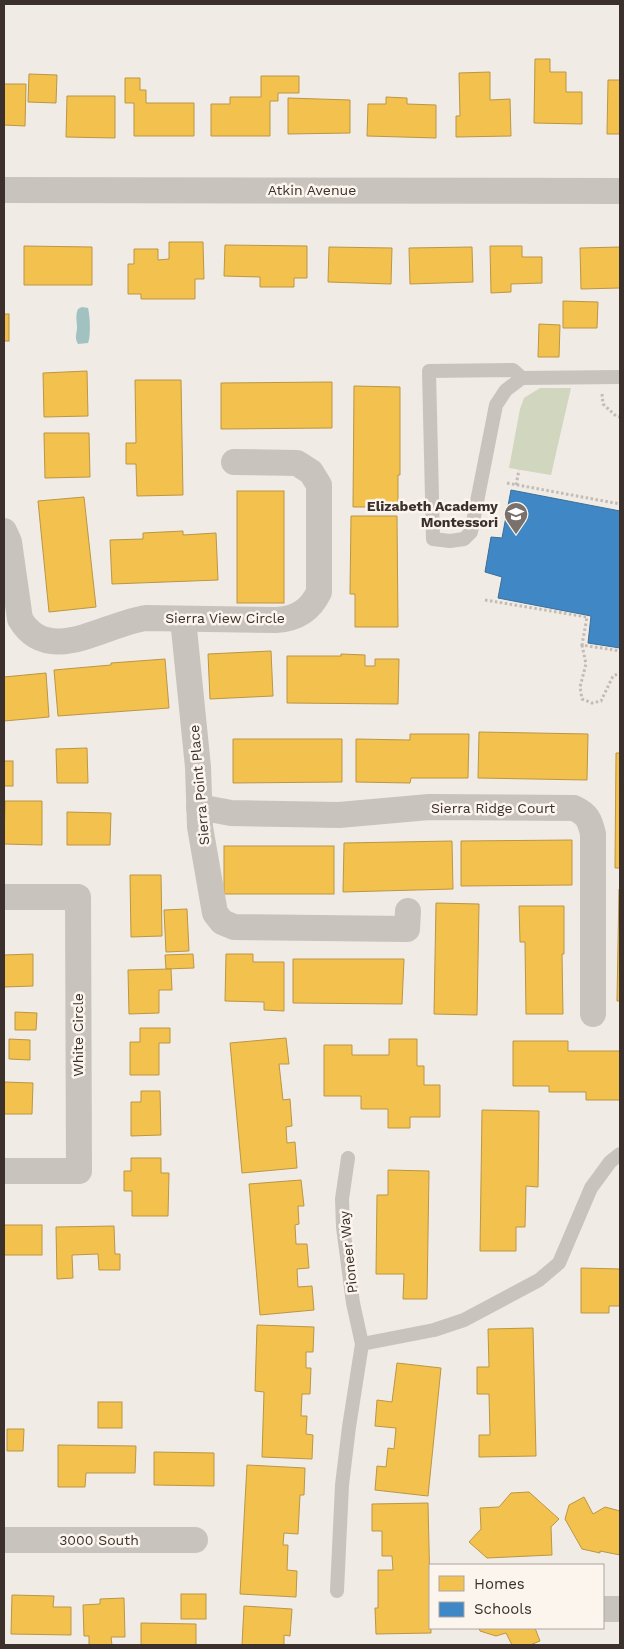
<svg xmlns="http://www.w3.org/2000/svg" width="624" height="1649" viewBox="0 0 624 1649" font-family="'Work Sans',sans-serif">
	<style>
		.green { fill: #d1d6bf }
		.water { fill: #a1c2c1 }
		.homes { fill: #f2c14e; stroke: #bb9644 }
		.schools { fill: #3f88c5; stroke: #3e6e97 }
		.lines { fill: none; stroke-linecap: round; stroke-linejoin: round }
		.path { stroke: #c2bbb6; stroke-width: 3; stroke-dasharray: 2.5 2.5; stroke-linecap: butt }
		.lane { stroke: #c9c3be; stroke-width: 14 }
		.street { stroke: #c9c3be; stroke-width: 26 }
		.labels { text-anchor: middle; stroke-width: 5; stroke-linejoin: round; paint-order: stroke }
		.street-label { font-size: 14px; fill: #3b302b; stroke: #fbf5ee }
		.poi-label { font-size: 14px; font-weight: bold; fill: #3b302b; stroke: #fbf5ee; text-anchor: end }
	</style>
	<rect width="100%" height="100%" fill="#f0ebe5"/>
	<!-- green -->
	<polygon class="green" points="540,388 571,388 551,475 509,468 520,409 524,398"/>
	<!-- water -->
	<path class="water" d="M 82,307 L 88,308 C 90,315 91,337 88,343 L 78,344 C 74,337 77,334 77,327 C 77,320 75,316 78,309 Z"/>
	<!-- homes -->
	<g class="homes">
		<polygon points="535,59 550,59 550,72 566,72 566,92 582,92 582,124 534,123"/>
		<polygon points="490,72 490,100 510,99 511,136 456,137 456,116 460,116 459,73"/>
		<polygon points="29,74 57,75 56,103 28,102"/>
		<polygon points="261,76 299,76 299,93 278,93 278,101 270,101 270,136 211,136 211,104 230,104 230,97 261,97"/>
		<polygon points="125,78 140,78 140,90 146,90 146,103 194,103 194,136 134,136 134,103 125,103"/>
		<polygon points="608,80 620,80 620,134 607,134"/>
		<polygon points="4,84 26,84 25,126 4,125"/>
		<polygon points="67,96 115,96 115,138 66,137"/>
		<polygon points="386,97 407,98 407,104 436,105 436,138 367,136 368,104 386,104"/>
		<polygon points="288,98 350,100 350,133 288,134"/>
		<polygon points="169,242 203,242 204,279 195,279 195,299 141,299 141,294 128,294 128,264 134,264 134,249 158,249 158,260 169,259"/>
		<polygon points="225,245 307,246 307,278 294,278 294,287 260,287 260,277 224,276"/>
		<polygon points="24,246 92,247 92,285 24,285"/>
		<polygon points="490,246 522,246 522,257 542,257 542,283 511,284 511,292 491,293"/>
		<polygon points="329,247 392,248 391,284 328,282"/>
		<polygon points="472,247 473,282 410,284 409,248"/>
		<polygon points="620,247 620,288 581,289 580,248"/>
		<polygon points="563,301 598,302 597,328 563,328"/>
		<rect x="4" y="314" width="5" height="27"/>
		<polygon points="539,324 560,325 559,357 538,357"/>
		<polygon points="87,371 88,416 44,417 43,373"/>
		<polygon points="135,380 181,380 183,495 137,496 136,464 126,464 126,443 136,443"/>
		<polygon points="332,382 332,428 221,429 221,383"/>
		<polygon points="354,386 400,387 400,475 398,475 398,507 353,507"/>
		<polygon points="44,433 89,433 90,477 45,478"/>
		<rect x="237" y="491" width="47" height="112"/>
		<polygon points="84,497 96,607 49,612 38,501"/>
		<polygon points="351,516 397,516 398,627 355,627 355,594 350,594"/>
		<polygon points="183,531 183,535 216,533 218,580 112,584 110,540 143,539 143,533"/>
		<polygon points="271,651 273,696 210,699 208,654"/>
		<polygon points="341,654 365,655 365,666 375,666 375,659 399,659 398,704 287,703 287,656 341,656"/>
		<polygon points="165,659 169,708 58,716 54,670 111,665 111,663"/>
		<polygon points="46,673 49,717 4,721 4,677"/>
		<polygon points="479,732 588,734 587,780 478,778"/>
		<polygon points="410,734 469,734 468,778 411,778 410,783 356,782 356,739 410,740"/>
		<polygon points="233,739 342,739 342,782 233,783"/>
		<polygon points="87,748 88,783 57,783 56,749"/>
		<polygon points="616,753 620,753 620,868 615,868"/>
		<rect x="4" y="761" width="9" height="25"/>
		<polygon points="5,801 42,801 42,845 4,844"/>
		<polygon points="67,812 111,813 110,845 67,845"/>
		<polygon points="572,840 572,885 461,886 461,841"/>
		<polygon points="452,841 453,889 343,892 344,843"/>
		<rect x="224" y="846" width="110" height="48"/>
		<polygon points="130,875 161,875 162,936 131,937"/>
		<polygon points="619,889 620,889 620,1001 617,1001"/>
		<polygon points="436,903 479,904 477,1015 434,1014"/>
		<polygon points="519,906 564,906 564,954 562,954 563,1014 526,1014 525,942 520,942"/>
		<polygon points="187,909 189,951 166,952 164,910"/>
		<polygon points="33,954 33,986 4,987 4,955"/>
		<polygon points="193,954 194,968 166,969 165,955"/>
		<polygon points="226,954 253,954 253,962 284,962 284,1011 264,1010 264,1002 225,1001"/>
		<polygon points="293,959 404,959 402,1004 293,1003"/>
		<polygon points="171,969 172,990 159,990 159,1013 129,1014 128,970"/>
		<polygon points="15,1012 37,1013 36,1030 15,1030"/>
		<polygon points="140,1028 170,1028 170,1043 159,1043 159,1075 130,1075 130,1042 140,1042"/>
		<polygon points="286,1038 289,1064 279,1064 283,1100 290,1099 292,1126 286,1127 287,1143 295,1142 297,1168 242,1173 230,1043"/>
		<polygon points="9,1039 30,1040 30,1060 9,1059"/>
		<polygon points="389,1039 417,1039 417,1066 424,1066 424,1085 440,1085 440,1117 410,1117 410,1128 388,1128 388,1109 361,1109 361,1096 324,1096 324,1045 352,1045 352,1055 389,1055"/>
		<polygon points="513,1041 568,1041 568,1051 620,1051 620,1100 586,1100 586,1092 549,1092 549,1086 513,1086"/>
		<polygon points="4,1082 33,1083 32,1114 4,1114"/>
		<polygon points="141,1091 160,1091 161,1135 131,1136 131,1102 141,1102"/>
		<polygon points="482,1110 539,1111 538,1187 526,1186 525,1227 516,1227 516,1251 480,1251"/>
		<polygon points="131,1158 161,1158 161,1173 169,1173 168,1216 132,1216 132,1191 124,1191 124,1171 131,1171"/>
		<polygon points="388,1170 429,1171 427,1299 403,1299 404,1274 376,1274 377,1195 388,1195"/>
		<polygon points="301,1180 304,1206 298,1206 299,1224 295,1225 296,1244 307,1244 309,1268 297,1269 298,1287 312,1286 314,1310 260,1315 249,1184"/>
		<rect x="4" y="1225" width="38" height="30"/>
		<polygon points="114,1226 115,1254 120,1254 120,1270 99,1270 98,1254 72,1255 73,1278 57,1279 56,1227"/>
		<polygon points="581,1268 620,1269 620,1306 609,1306 609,1313 581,1313"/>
		<polygon points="257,1325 314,1327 313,1352 306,1352 306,1368 311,1368 310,1394 302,1394 301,1416 307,1416 306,1434 313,1435 312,1459 262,1457 264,1392 255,1391"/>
		<polygon points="533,1328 536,1456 479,1457 479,1435 490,1435 489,1394 477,1394 477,1367 489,1367 488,1329"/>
		<polygon points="397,1363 441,1368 428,1496 375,1490 377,1466 386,1467 388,1448 394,1449 396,1428 375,1426 377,1400 392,1402"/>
		<rect x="98" y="1402" width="24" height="26"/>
		<polygon points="7,1429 24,1429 23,1451 7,1451"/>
		<polygon points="58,1445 136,1446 135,1473 86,1473 85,1487 58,1487"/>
		<polygon points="154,1452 214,1453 214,1486 154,1485"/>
		<polygon points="247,1465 305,1468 304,1495 300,1495 298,1534 284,1533 283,1545 288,1545 287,1570 297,1571 296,1597 240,1594"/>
		<polygon points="529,1492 559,1519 551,1527 552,1555 487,1558 469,1542 481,1529 480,1508 499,1507 511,1493"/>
		<polygon points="584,1497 593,1514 605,1507 620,1511 620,1555 600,1551 600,1553 582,1549 565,1519 569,1505"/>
		<polygon points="428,1503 431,1633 376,1634 375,1608 378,1608 378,1570 393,1570 392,1556 382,1556 382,1531 372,1531 372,1504"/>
		<rect x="181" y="1594" width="25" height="25"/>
		<polygon points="12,1595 54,1596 53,1607 71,1607 71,1635 11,1634"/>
		<polygon points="124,1598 125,1637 111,1637 112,1645 89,1645 89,1636 84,1636 83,1605 100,1604 100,1599"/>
		<polygon points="244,1606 292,1609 290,1636 284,1635 284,1645 242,1645"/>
		<polygon points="141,1623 196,1624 196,1645 141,1645"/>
		<polygon points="479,1628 535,1628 540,1641 530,1645 512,1645 506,1633 496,1636 480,1631"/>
	</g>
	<!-- schools -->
	<polygon class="schools" points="511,490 620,511 620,648 588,643 591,616 498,598 502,577 485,572 491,537 502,538"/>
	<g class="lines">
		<!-- path -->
		<g class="path">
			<polyline points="602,394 603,404 616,416 620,417"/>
			<polyline points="507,483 620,504"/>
			<polyline points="516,485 519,470"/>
			<polyline points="485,600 587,617 582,645 620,651"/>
			<polyline points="582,645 586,664 580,687 582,699 592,703 601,701 613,676 620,673"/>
		</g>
		<!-- lane -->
		<g class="lane">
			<polyline points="522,378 513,370 429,371 433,539 450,541 464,539 471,532 496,405 506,390 522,378 620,377"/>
			<polyline points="362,1344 434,1330 464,1320 539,1280 559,1263 591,1188 610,1162 620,1154"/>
			<polyline points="337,1591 342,1485 349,1427 362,1344 353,1303 343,1227 342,1199 348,1158"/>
		</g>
		<!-- street -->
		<g class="street">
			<polyline points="4,190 620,191"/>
			<path d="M 4,531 L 9,542 L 20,619 C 48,667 104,624 146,618 L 276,620 C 296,619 310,611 319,592 L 319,485 L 311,472 L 297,463 L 234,462"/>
			<polyline points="183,619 198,767 200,827 215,913 222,922 234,927 407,929 408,911"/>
			<path d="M 199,807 L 231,813 L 339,815 L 429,807 L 574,808 C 587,814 590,820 593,834 L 593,1014"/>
			<polyline points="4,897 78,897 79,1171 4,1171"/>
			<polyline points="4,1540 195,1540"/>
			<polyline points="603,1609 620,1609"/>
		</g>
	</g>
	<!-- icons -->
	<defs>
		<g id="school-pin" transform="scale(1.25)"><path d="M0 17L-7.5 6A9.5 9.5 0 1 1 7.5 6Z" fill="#7a716c" stroke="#fbf5ee"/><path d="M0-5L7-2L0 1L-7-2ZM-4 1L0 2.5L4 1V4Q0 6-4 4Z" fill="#fff"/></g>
	</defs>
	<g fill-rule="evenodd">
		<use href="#school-pin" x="516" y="514"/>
	</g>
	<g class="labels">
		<!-- street labels -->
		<g class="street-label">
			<text x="312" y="195">Atkin Avenue</text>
			<text x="225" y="623">Sierra View Circle</text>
			<text transform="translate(199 785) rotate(-95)" y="5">Sierra Point Place</text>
			<text x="493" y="813">Sierra Ridge Court</text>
			<text transform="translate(78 1035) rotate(-90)" y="5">White Circle</text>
			<text transform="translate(348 1252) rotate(-96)" y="5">Pioneer Way</text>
			<text x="99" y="1545">3000 South</text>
		</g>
		<!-- poi labels -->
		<g class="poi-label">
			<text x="498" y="511">Elizabeth Academy<tspan x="498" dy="16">Montessori</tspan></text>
		</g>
	</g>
	<!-- border -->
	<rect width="624" height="1649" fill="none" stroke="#3b302b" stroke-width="10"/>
	<!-- legend -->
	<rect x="429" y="1564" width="175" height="65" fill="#fbf5ee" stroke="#aea6a0"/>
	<rect x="439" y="1576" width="25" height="15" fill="#f2c14e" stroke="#aea6a0"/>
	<text x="474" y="1589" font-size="15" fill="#3b302b">Homes</text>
	<rect x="439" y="1602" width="25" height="15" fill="#3f88c5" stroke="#aea6a0"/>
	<text x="474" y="1614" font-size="15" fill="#3b302b">Schools</text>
</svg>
